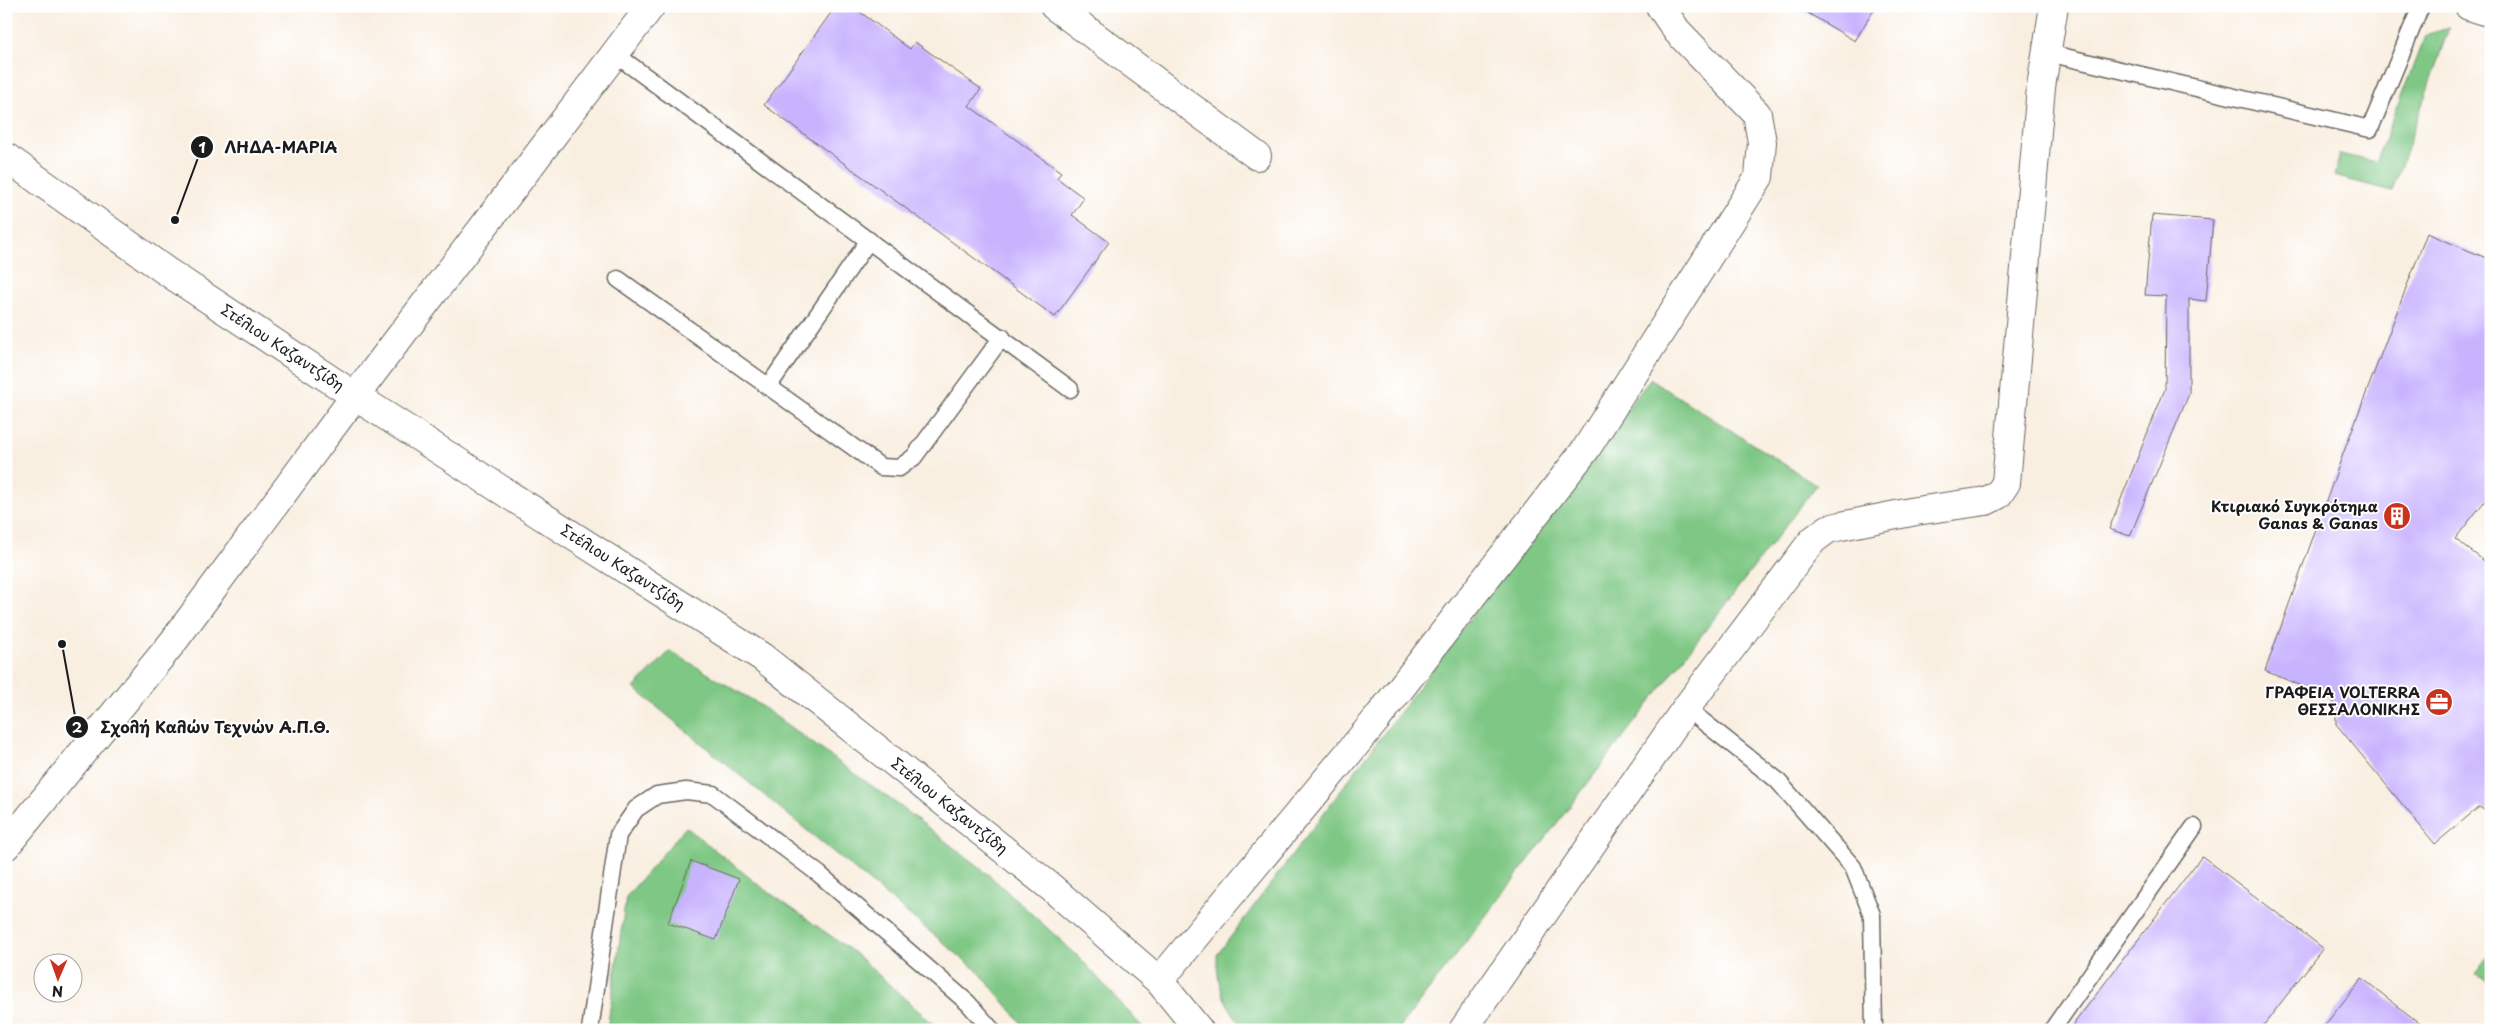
<svg xmlns="http://www.w3.org/2000/svg" width="2497" height="1036" viewBox="0 0 2497 1036" font-family="'Playpen Sans',sans-serif">
	<style>
		.green { fill: #7ec784; stroke: #4d7250 }
		.building { fill: #c8b3fe }
		.lines { fill: none; stroke-linecap: round; stroke-linejoin: round }
		.lane-casing { stroke: #696661; stroke-width: 19 }
		.street-casing { stroke: #696661; stroke-width: 30 }
		.secondary-casing { stroke: #696661; stroke-width: 30 }
		.lane { stroke: #fff; stroke-width: 16 }
		.street { stroke: #fff; stroke-width: 28 }
		.secondary { stroke: #fff; stroke-width: 28 }
		.labels { text-anchor: middle; stroke-width: 4; stroke-linejoin: round; paint-order: stroke }
		.street-label { font-size: 15px; fill: #1c1c1c; stroke: #fff }
		.poi-label { font-size: 15px; font-weight: bold; fill: #1c1c1c; stroke: #fff; text-anchor: end }
		.leader { fill: none; stroke: #1c1c1c; stroke-width: 2 }
		.callout-dot { fill: #1c1c1c; stroke: #fff; stroke-width: 2 }
		.mark-label { font-size: 15px; text-anchor: middle; font-weight: bold; fill: #fff }
		.callout-label { font-size: 16px; text-anchor: middle; font-weight: bold; fill: #1c1c1c; stroke: #fff; stroke-width: 4; stroke-linejoin: round; paint-order: stroke }
	</style>
	<rect width="100%" height="100%" fill="#fff"/>
	<filter id="ink" filterUnits="userSpaceOnUse"><feTurbulence type="fractalNoise" baseFrequency=".02" numOctaves="2"/><feDisplacementMap in="SourceGraphic" scale="10" xChannelSelector="R" yChannelSelector="G"/><feConvolveMatrix kernelMatrix="1 2 1 2 8 2 1 2 1" color-interpolation-filters="sRGB"/></filter>
	<filter id="wash" filterUnits="userSpaceOnUse"><feTurbulence type="fractalNoise" baseFrequency=".0096" numOctaves="4" result="noise"/><feDisplacementMap in="SourceGraphic" scale="20" xChannelSelector="R" yChannelSelector="G"/><feGaussianBlur stdDeviation="1.12" result="paint"/><feColorMatrix in="noise" values="0 0 0 0 0 0 0 0 0 0 0 0 0 0 0 0 0 1.4 0 .05"/><feComposite in="paint" operator="in"/></filter>
	<g filter="url(#wash)">
		<rect width="100%" height="100%" fill="#f9efe1"/>
		<!-- green -->
		<g class="green">
			<polygon points="2449,28 2392,191 2334,176 2340,154 2376,162 2425,35"/>
			<path d="M 1650,379 L 1817,485 L 1398,1030 L 1244,1030 C 1224,1000 1217,991 1217,955 Z"/>
			<polygon points="670,651 754,701 904,809 989,875 1079,957 1145,1030 1027,1030 979,972 634,688"/>
			<polygon points="686,827 760,886 852,951 940,1030 607,1030 626,897"/>
			<polygon points="2491,952 2491,982 2475,973"/>
		</g>
		<g id="blocks">
			<!-- building -->
			<g class="building">
				<polygon points="836,6 852,6 910,49 915,42 981,89 969,106 1061,172 1057,178 1084,198 1072,215 1109,242 1055,317 764,105"/>
				<polygon points="1796,6 1876,6 1855,41"/>
				<polygon points="2152,215 2213,220 2206,301 2189,299 2189,394 2130,536 2109,529 2165,389 2166,296 2145,295"/>
				<polygon points="2427,233 2491,260 2491,493 2455,539 2491,566 2491,814 2479,807 2435,844 2336,724 2336,712 2332,698 2265,671 2343,454"/>
				<polygon points="2202,856 2323,948 2260,1030 2069,1030"/>
				<polygon points="691,861 739,879 716,940 668,923"/>
				<polygon points="2362,978 2428,1030 2321,1030"/>
			</g>
		</g>
	</g>
	<g filter="url(#ink)">
		<use href="#blocks" fill-opacity="0" stroke="#696661" stroke-width="1"/>
		<g class="lines">
			<!-- lane casing -->
			<g class="lane-casing">
				<g id="lane">
					<polyline points="2048,53 2370,129 2421,6"/>
					<polyline points="615,54 1070,389"/>
					<polyline points="618,279 881,467 899,468 914,457 1002,337"/>
					<polyline points="768,387 869,240"/>
					<polyline points="1686,708 1777,780 1853,867 1872,915 1874,1030"/>
					<polyline points="590,1030 618,835 636,809 657,795 686,791 713,794 819,874 968,1003 992,1030"/>
					<polyline points="2052,1030 2194,827"/>
				</g>
			</g>
			<!-- street casing -->
			<g class="street-casing">
				<g id="street">
					<polyline points="1054,6 1257,156"/>
					<polyline points="2469,6 2491,13"/>
					<polyline points="6,846 173,642 355,396 651,6"/>
					<polyline points="1159,981 1376,720 1586,449 1759,177 1762,142 1757,114 1677,31 1660,6"/>
					<polyline points="1463,1030 1686,708 1813,540 1828,529 1841,526 1916,511 1986,501 1998,495 2006,483 2041,87 2054,6"/>
				</g>
			</g>
			<!-- secondary casing -->
			<g class="secondary-casing">
				<g id="secondary">
					<path id="s1" d="M 6,157 L 166,271 L 355,396 L 762,657 L 1053,889 L 1159,981 L 1199,1030"/>
				</g>
			</g>
			<!-- lane -->
			<use href="#lane" class="lane"/>
			<!-- street -->
			<use href="#street" class="street"/>
			<!-- secondary -->
			<use href="#secondary" class="secondary"/>
		</g>
	</g>
	<!-- icons -->
	<defs>
		<g id="building-disc" transform="scale(1.4375)"><circle r="9.5" fill="#c8321e" stroke="#fff"/><path d="M-4-6H4V6H1V3H-1V6H-4ZM-2.5-4.3h1.7v1.8h-1.7ZM.8-4.3h1.7v1.8H.8ZM-2.5-1h1.7V.8h-1.7ZM.8-1h1.7V.8H.8Z" fill="#fff"/></g>
		<g id="office-disc" transform="scale(1.4375)"><circle r="9.5" fill="#c8321e" stroke="#fff"/><path d="M-6-3h4V-5.5h4V-3h4V5H-6ZM-1-4.5V-3h2v-1.5ZM-6 0V1H6V0Z" fill="#fff"/></g>
	</defs>
	<g fill-rule="evenodd">
		<use href="#building-disc" x="2397" y="516"/>
		<use href="#office-disc" x="2439" y="702"/>
	</g>
	<g class="labels">
		<!-- street labels -->
		<g class="street-label">
			<text dy="5" stroke="none"><textPath href="#s1" startOffset="336">Στέλιου Καζαντζίδη</textPath></text>
			<text dy="5" stroke="none"><textPath href="#s1" startOffset="741">Στέλιου Καζαντζίδη</textPath></text>
			<text dy="5" stroke="none"><textPath href="#s1" startOffset="1146">Στέλιου Καζαντζίδη</textPath></text>
		</g>
		<!-- poi labels -->
		<g class="poi-label">
			<text x="2378" y="512">Κτιριακό Συγκρότημα<tspan x="2378" dy="17">Ganas &amp; Ganas</tspan></text>
			<text x="2420" y="698">ΓΡΑΦΕΙΑ VOLTERRA<tspan x="2420" dy="17">ΘΕΣΣΑΛΟΝΙΚΗΣ</tspan></text>
		</g>
	</g>
	<!-- callouts -->
	<path class="leader" d="M175 220L202 147M62 644L77 727"/>
	<g class="callout-dot">
		<circle cx="175" cy="220" r="5"/>
		<circle cx="62" cy="644" r="5"/>
		<circle cx="202" cy="147" r="12"/>
		<circle cx="77" cy="727" r="12"/>
	</g>
	<g class="mark-label">
		<text x="202" y="153">1</text>
		<text x="77" y="733">2</text>
	</g>
	<g class="callout-label">
		<text x="281" y="153">ΛΗΔΑ-ΜΑΡΙΑ</text>
		<text x="215" y="733">Σχολή Καλών Τεχνών Α.Π.Θ.</text>
	</g>
	<!-- margin -->
	<rect width="2497" height="1036" fill="none" stroke="#fff" stroke-width="25"/>
	<!-- north arrow -->
	<g transform="translate(58 978) rotate(182)"><circle r="24" fill="#ffffff" stroke="#a4a4a4"/>
	<path d="M0-4L9 19L0 12L-9 19Z" fill="#c8321e"/>
	<text y="-8" font-size="14" font-weight="bold" text-anchor="middle" fill="#1c1c1c">N</text>
	</g>
</svg>
